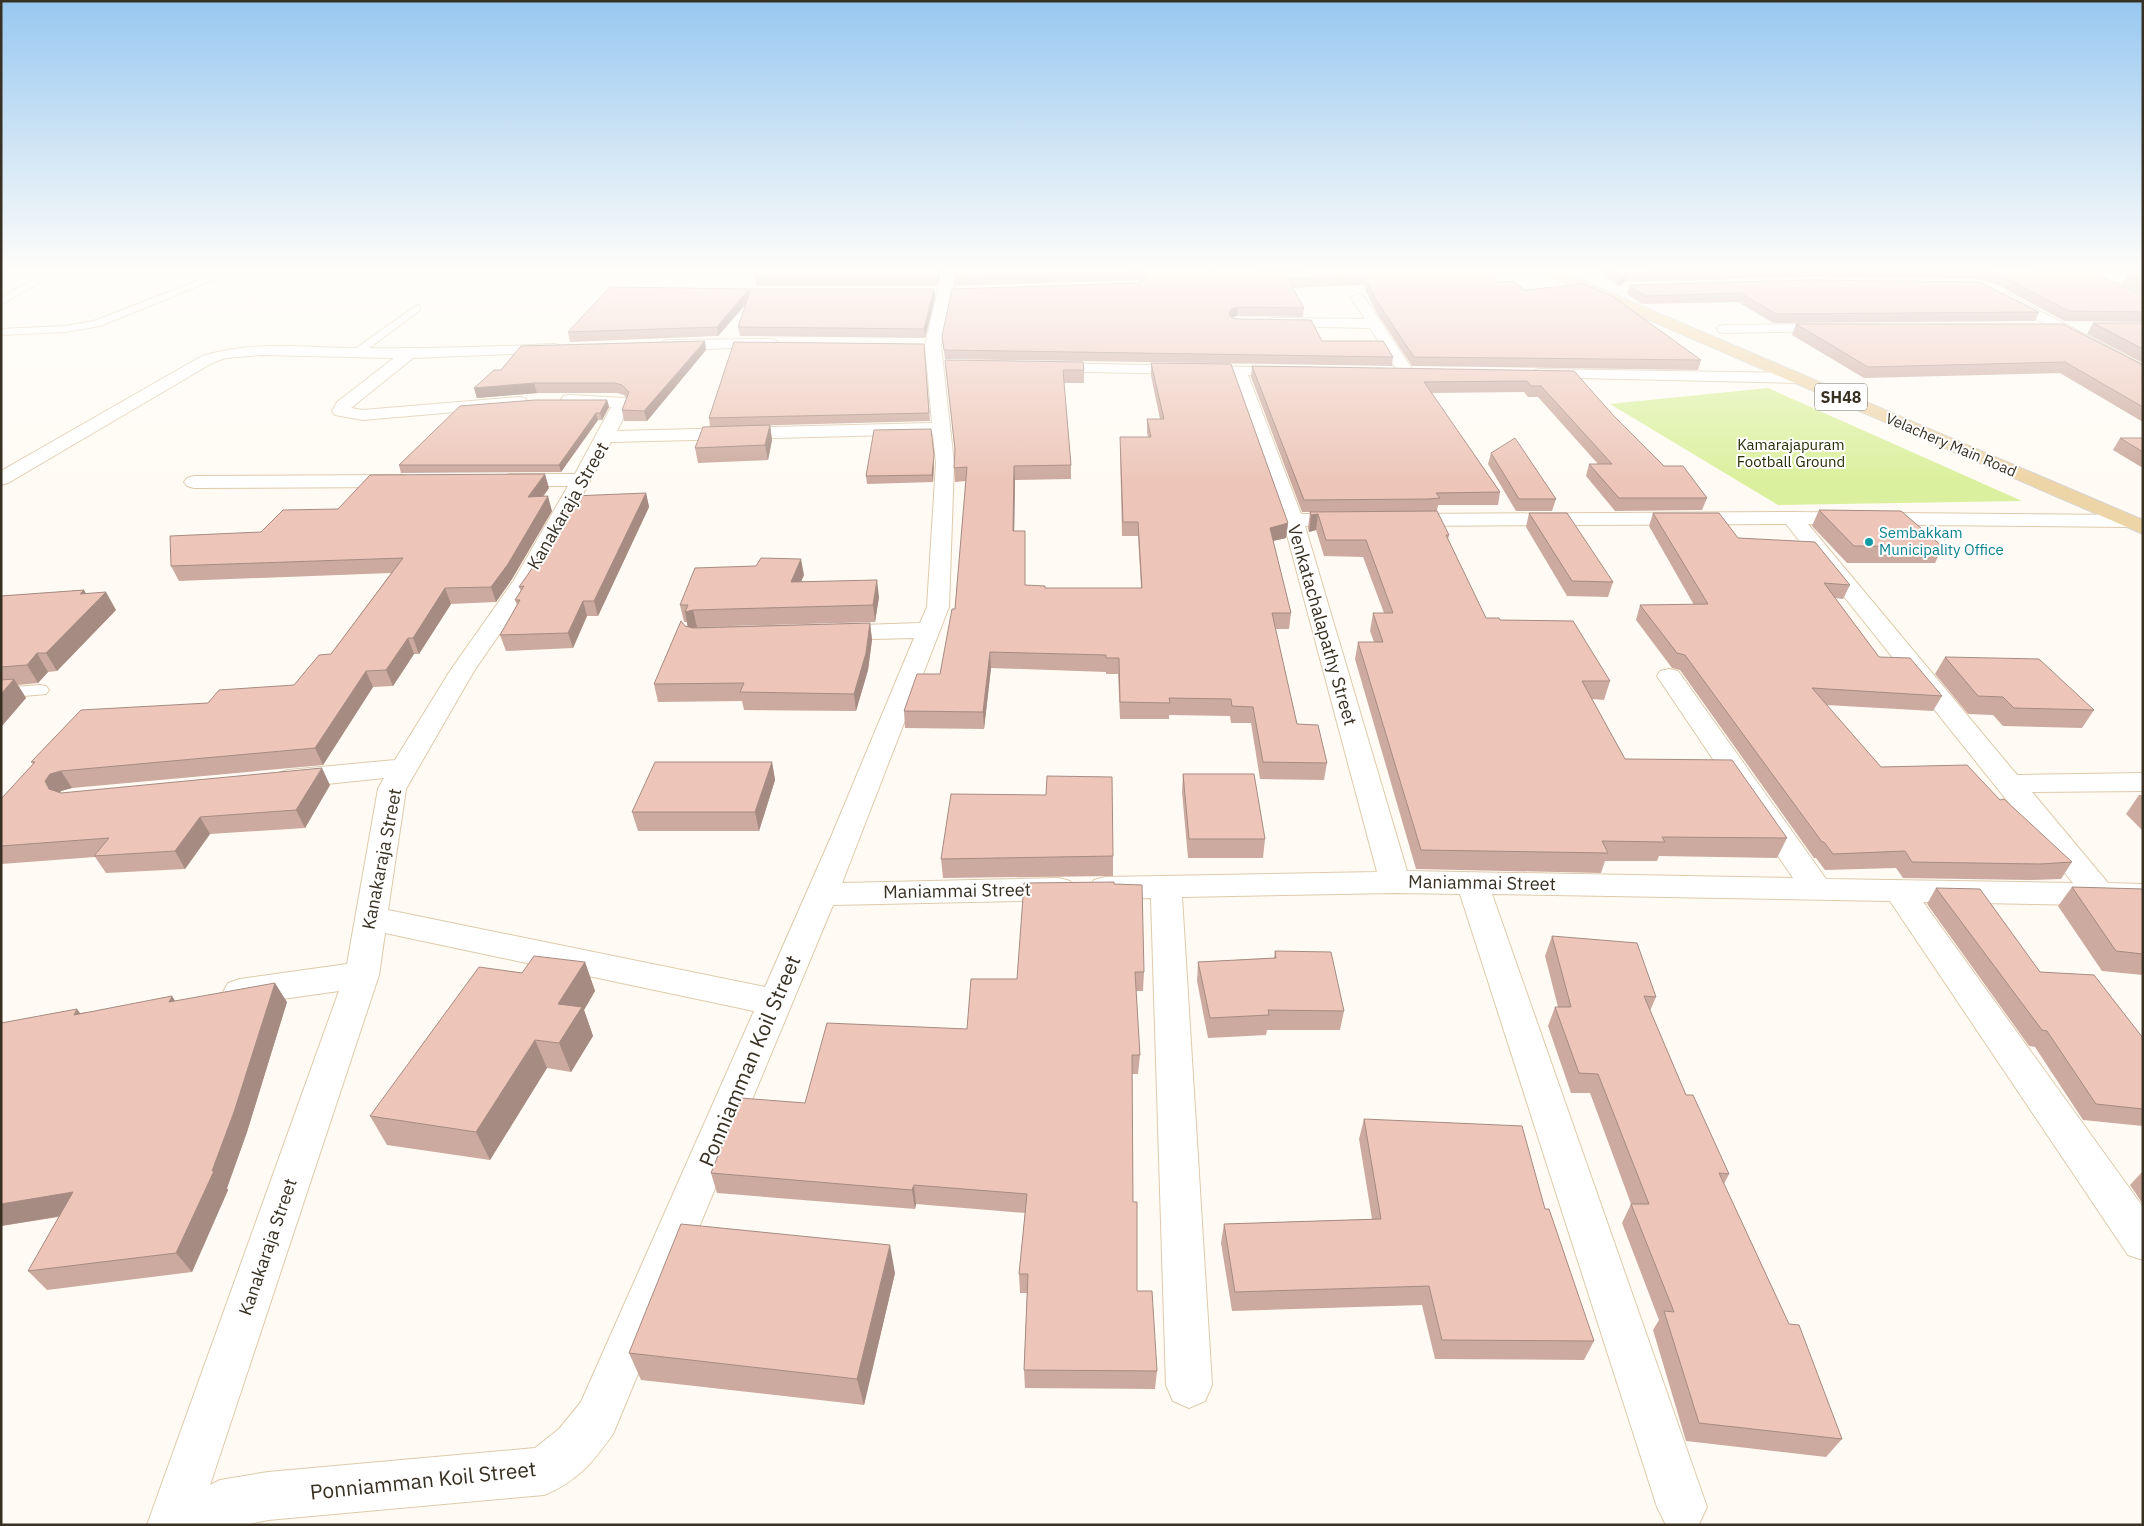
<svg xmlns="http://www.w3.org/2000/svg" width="2144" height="1526" viewBox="0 0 2144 1526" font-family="'IBM Plex Sans',sans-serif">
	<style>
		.green { fill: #dbf09e }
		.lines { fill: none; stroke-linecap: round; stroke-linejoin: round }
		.service-casing { stroke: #decaab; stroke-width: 2 }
		.minor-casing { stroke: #decaab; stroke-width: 2 }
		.primary-casing { stroke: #d7d6d3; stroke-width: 2 }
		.service { fill: #fff; fill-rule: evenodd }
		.minor { fill: #fff; fill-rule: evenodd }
		.primary { fill: #eed5a8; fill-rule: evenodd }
		.wall { fill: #ccaa9f }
		.shaded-wall { fill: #a68b82 }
		.building { fill: #edc6b9; stroke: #a68b82 }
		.culture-dot { fill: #0f9aa8; stroke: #fff; stroke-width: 2 }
		.labels { text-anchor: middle; stroke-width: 4; stroke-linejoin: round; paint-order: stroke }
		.far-park-label { font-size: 15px; fill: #272f05; stroke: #fff }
		.far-street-label { font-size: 15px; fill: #383023; stroke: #fff }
		.far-culture-label { font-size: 15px; fill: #0d838f; stroke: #fff; text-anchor: start }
		.shield { fill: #fff; stroke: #746e65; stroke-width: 1 }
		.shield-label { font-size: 16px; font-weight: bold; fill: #383023 }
		.street-label { font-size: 18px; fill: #383023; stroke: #fff }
		.near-street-label { font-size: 21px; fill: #383023; stroke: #fff }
	</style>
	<rect width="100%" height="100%" fill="#fffbf4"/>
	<!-- green -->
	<polygon class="green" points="1768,388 2022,501 1778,505 1610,404"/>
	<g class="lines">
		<!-- service casing -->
		<g class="service-casing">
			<g id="service">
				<polygon points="54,267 65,267 1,305 1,298"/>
				<polygon points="233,267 245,267 100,326 65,332 1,335 1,329 65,326 94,321"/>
				<polygon points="417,305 420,306 420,310 360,355 352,355 351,353 352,351"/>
				<polygon points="40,685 46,686 49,690 46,694 1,698 1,688"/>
			</g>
		</g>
		<!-- minor casing -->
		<g class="minor-casing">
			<g id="minor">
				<path d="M 943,267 L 957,267 L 941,345 L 954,463 L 949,607 L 842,883 L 1059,878 L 1070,881 L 1075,889 L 1070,897 L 1059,900 L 833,905 L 613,1434 C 593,1462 577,1482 544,1495 L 268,1520 L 245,1525 L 147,1525 L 339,991 L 240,1005 L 228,1001 L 223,992 L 228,983 L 240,979 L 347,964 L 378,789 L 384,778 L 288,788 L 278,785 L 274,779 L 278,773 L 288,770 L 395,760 L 450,671 L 514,580 L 568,486 L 510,486 L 503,484 L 500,480 L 503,476 L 510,474 L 575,474 L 611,407 L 569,405 L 563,404 L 561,400 L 563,396 L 569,395 L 626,398 L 630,404 L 617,431 L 932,423 L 925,345 ZM 933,434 L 936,463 L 927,607 L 920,623 L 833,626 L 825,628 L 821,633 L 825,638 L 833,640 L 914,638 L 831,837 L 765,987 L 388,910 L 406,789 L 474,671 L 536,581 L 611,442 ZM 385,933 L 754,1011 L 581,1402 L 559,1429 L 535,1448 L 268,1472 L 220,1480 L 210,1485 L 379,975 Z"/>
				<path d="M 2010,267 L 2027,267 L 2043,273 L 2143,274 L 2143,282 C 2115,282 2027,288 2010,267 Z"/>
				<polygon points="2006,293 2143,365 2143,377 2001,300 1999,297"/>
				<polygon points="1358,294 1363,295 1414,372 1412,375 1400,375 1370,328 1274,326 1269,325 1267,322 1269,319 1274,318 1365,319 1351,298"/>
				<polygon points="1831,324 1836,325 1838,328 1836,331 1724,333 1719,332 1717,329 1719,326 1724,325"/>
				<polygon points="772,339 777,341 780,344 777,347 667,350 662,348 659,345 662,342 667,340"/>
				<path d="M 555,344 L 560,346 L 563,349 L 560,352 L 413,358 L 351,408 L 363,410 L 519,397 L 525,398 L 528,402 L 525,406 L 363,420 L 335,415 L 332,411 L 337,402 L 394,358 L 261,355 L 226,358 L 214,362 L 8,483 L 1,485 L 1,471 L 202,356 C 254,340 305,348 357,348 C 423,349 489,347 555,344 Z"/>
				<polygon points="1047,363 1295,368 1297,371 1295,374 1289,376 1248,375 1301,514 1346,514 1353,516 1356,520 1353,524 1346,526 1305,526 1407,871 1793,878 1657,676 1660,671 1669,669 1678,671 1826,879 2073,883 1786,524 1404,526 1397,524 1394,520 1397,516 1404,514 1792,512 2128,515 2135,517 2138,521 2135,525 2128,527 1808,524 2017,775 2143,773 2143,791 2032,792 2108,883 2143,884 2143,906 1923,902 2143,1207 2143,1260 2128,1255 1890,901 1492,894 1707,1507 1699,1524 1666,1525 1657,1507 1460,894 1395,893 1182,897 1212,1385 1205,1401 1189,1408 1173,1401 1166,1385 1151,898 1105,899 1094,896 1089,888 1094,880 1105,877 1377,872 1283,520 1231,375 1041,371 1039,368 1041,365"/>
				<polygon points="1539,369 1797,373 1803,375 1805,378 1803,381 1797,383 1533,377 1531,374 1533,371"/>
				<polygon points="402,475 409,477 412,481 409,485 402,487 194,488 187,486 184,482 187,478 194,476"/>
			</g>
		</g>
		<!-- primary casing -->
		<g class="primary-casing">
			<polygon id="primary" points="1532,267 1550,267 2143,520 2143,534 1534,270"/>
		</g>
		<!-- service -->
		<use href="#service" class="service"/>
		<!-- minor -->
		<use href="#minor" class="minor"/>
		<!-- primary -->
		<use href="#primary" class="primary"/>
	</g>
	<!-- wall -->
	<g class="wall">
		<polygon points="942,267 937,286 756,286 755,278"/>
		<polygon points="956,267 1283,267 1214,270 1212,272 1215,274 1363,267 1498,282 1525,290 1701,360 1698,370 1412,366 1376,312 1363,285 1292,288 1304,308 1303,317 1237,316 1232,318 1322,341 1393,357 1392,366 945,359 942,336 1138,283 1141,282 1138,280 954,286 954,278"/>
		<polygon points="1595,267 2024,267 2031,270 2054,274 2101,277 2143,294 2143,322 2064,321 1998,285 1977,279 1807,277 1625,282 1618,286"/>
		<polygon points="2032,267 2143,267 2143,272 2043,271"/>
		<polygon points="2127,274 2143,274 2143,293 2122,284"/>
		<polygon points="1629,285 2039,312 2035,321 1773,323 1738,302 1642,304 1627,294"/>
		<polygon points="934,289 935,298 925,338 740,336 738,327 746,304 718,336 570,342 568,332 750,292"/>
		<polygon points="2093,323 2143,323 2143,363 2087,334"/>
		<polygon points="1796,324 2143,365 2143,422 2060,373 1864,378 1792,335"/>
		<polygon points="924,344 930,421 710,427 709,418"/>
		<polygon points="706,350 647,421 624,421 622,410 627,398 624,395 617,393 537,393 477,398 474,388 501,370"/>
		<polygon points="945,360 1084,370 1084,383 1064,383 1071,465 1071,479 1015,480 1014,531 1025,545 1025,585 1045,588 1141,588 1138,536 1122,536 1120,450 1120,437 1148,437 1147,433 1147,419 1160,419 1151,376 1151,363 1288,523 1286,538 1273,541 1291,613 1289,629 1275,629 1297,724 1327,763 1324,780 1260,779 1251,723 1231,723 1230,716 1169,715 1169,719 1120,719 1118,674 1106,674 1106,672 991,668 984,729 905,728 904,711 940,674 955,609 966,481 955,482 954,468 955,453"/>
		<polygon points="1252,366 1574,371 1613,415 1664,466 1707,498 1702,510 1615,511 1586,476 1589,464 1598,464 1538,397 1528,397 1524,392 1432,393 1500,492 1498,505 1438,505 1437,511 1432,511 1449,535 1448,540 1486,618 1500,620 1610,681 1604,700 1592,699 1625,759 1787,838 1777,858 1659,856 1657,861 1605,861 1601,873 1416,869 1355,659 1358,642 1374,642 1370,631 1373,613 1384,613 1363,557 1324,556 1316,530 1309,532 1308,528 1310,512 1302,512 1251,377"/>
		<polygon points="607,400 609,407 602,420 598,420 561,472 401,473 399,465"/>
		<polygon points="770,425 772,440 768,460 698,463 695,448"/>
		<polygon points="2120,438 2143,438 2143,468 2113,450"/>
		<polygon points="1491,453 1556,499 1552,511 1516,511 1488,464"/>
		<polygon points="934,463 933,482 867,484 866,476"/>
		<polygon points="549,488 543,497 552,511 512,579 496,602 451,604 419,654 414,654 393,686 373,687 323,765 72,788 61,791 60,793 330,785 305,828 210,834 185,869 106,873 95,857 1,864 1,799 33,764 31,762 208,703 294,685 331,654 391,573 179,581 171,566 261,532 338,509"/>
		<polygon points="646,493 649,507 598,616 587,616 573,648 506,651 500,635 517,605 515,600 521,591 519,587"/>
		<polygon points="1819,510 1943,547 1935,563 1847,563 1812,526"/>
		<polygon points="1529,513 1613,582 1608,597 1567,596 1526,527"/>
		<polygon points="1653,513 1738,538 1850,585 1843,599 1835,598 1879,657 1942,696 1933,711 1826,705 1881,767 2000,800 2072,862 2061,879 2030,880 1903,878 1896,868 1825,870 1816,858 1814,858 1680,670 1672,668 1636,620 1640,605 1694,605 1649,526"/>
		<polygon points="804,575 801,581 879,597 875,622 697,627 870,623 872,640 868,670 856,711 744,710 742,701 658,702 654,684 685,626 688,626 687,622 684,622 680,605"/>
		<polygon points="84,590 86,594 116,610 57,671 48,672 38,683 18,685 26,698 1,727 1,596"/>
		<polygon points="1945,657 2094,710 2082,728 2003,726 1993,715 1968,714 1935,674"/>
		<polygon points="772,762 775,780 759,831 638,831 632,812"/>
		<polygon points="1183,774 1265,839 1263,858 1188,858 1182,792"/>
		<polygon points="1046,795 1113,856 1113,876 943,878 941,859"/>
		<polygon points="2139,795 2143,795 2143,831 2126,814"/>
		<polygon points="1114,884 1144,972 1143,991 1136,991 1140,1055 1138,1074 1132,1074 1133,1202 1137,1291 1157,1371 1155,1389 1025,1388 1024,1370 1027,1293 1020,1293 1019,1274 1025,1213 916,1204 915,1209 717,1193 711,1173 805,1103 967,1029 1017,979"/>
		<polygon points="2072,887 2143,889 2143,975 2102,971 2058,906"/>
		<polygon points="1936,888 2040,972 2143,1038 2143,1126 2083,1120 2035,1047 2029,1046 1927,904"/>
		<polygon points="1552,936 1656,997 1650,1011 1686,1095 1729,1174 1724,1184 1842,1439 1826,1457 1686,1441 1653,1330 1659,1320 1622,1223 1631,1204 1590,1093 1571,1093 1548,1026 1555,1007 1558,1007 1545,956"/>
		<polygon points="1275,951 1344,1011 1340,1030 1267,1030 1266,1035 1208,1038 1197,981 1198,962 1274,958"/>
		<polygon points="585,962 595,991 584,1010 593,1036 571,1072 547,1068 490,1160 387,1145 370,1116 522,973"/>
		<polygon points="175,1001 287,1002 247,1132 227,1188 228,1190 192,1272 47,1290 28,1271 59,1217 1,1226 1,1023"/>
		<polygon points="1364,1119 1545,1209 1594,1341 1584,1360 1435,1359 1422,1305 1232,1311 1221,1243 1224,1224 1372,1219 1359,1139"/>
		<polygon points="2143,1171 2143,1204 2130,1185"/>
		<polygon points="895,1273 864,1405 641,1380 629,1353"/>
	</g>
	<!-- shaded-wall -->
	<g class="shaded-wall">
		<polygon points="940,267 942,267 937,286 937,278"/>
		<polygon points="1208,267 1214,267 1214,270 1205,277 1206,268"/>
		<polygon points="1628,273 1625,282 1618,286 1620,277"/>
		<polygon points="749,289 751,298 718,336 717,327"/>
		<polygon points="934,289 935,298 925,338 924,329"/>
		<polygon points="1238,307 1237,316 1230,318 1229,314 1231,309"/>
		<polygon points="705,341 706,350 647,421 644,411"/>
		<polygon points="534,383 537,393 477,398 474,388"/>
		<polygon points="607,400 609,407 602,420 600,413"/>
		<polygon points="596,413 598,420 561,472 559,465"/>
		<polygon points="770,425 772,440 768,460 765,445"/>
		<polygon points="934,455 934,463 933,482 932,475"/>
		<polygon points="1014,466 1015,480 1014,545 1013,531"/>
		<polygon points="545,474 549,488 532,511 528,497"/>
		<polygon points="646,493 649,507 598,616 594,601"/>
		<polygon points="548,496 552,511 512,579 496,602 491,587"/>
		<polygon points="1318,514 1316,530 1309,532 1311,515"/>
		<polygon points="1288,523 1286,538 1268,542 1270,528"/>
		<polygon points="801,559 804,575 794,598 791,582"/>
		<polygon points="877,580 879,597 875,622 873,605"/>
		<polygon points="445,588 451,604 419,654 413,638"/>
		<polygon points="84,590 93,606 106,592 116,610 57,671 46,653 80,594"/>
		<polygon points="583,601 587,616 573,648 568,633"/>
		<polygon points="693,610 697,627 688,629 685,612"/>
		<polygon points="870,623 872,640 868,670 856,711 854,694"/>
		<polygon points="408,638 414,654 393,686 386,670"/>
		<polygon points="990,652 991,668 984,729 983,712"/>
		<polygon points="37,653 48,672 38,683 27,665"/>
		<polygon points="366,671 373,687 323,765 315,748"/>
		<polygon points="14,679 26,698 1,727 1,694"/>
		<polygon points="772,762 775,780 759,831 755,812"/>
		<polygon points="322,768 330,785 305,828 296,810"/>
		<polygon points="61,771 72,788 61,791 56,798 49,789 45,781 50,774"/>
		<polygon points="200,817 210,834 185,869 175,851"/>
		<polygon points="585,962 595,991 584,1010 593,1036 571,1072 559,1043 558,1004"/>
		<polygon points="275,983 287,1002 247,1132 227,1188 228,1190 192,1272 176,1253 212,1171"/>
		<polygon points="172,996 185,1016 169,1002"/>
		<polygon points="77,1009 92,1029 74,1015"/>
		<polygon points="535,1040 547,1068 490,1160 476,1132"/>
		<polygon points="914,1185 916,1204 915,1209 912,1190"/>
		<polygon points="73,1192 90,1211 1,1226 1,1204"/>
		<polygon points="890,1245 895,1273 864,1405 857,1379"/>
	</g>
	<!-- building -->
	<g class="building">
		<polygon points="759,267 940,267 937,278 755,278"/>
		<polygon points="956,267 1208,267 1206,268 1215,274 1363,267 1489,268 1498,282 1513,281 1525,290 1583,284 1612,296 1701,360 1414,357 1378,303 1364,277 1288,279 1304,308 1238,307 1231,309 1229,314 1232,318 1238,319 1311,320 1322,341 1383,341 1393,357 944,350 942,336 952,289 1138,283 1147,277 1138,272 954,278"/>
		<polygon points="1608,267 2024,267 2031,270 2054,274 2099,274 2101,277 2143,294 2143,312 2069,311 2002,276 1981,270 1810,268 1628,273 1620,277"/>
		<polygon points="2127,274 2143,274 2143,281"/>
		<polygon points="1810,280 1980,282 2039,312 1776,314 1741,293 1645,296 1629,285"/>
		<polygon points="610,287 749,289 717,327 568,332"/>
		<polygon points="751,289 934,289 924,329 738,327"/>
		<polygon points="2093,323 2143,323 2143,349"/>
		<polygon points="1796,324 2063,324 2143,365 2143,407 2065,362 1868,367"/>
		<polygon points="705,341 644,411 622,410 629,392 622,385 615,383 534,383 474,388 494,370 501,370 521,346"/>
		<polygon points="734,342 924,344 929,413 709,418"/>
		<polygon points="945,360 1083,362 1084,370 1063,370 1071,465 1014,466 1013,531 1025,531 1025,585 1045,586 1045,588 1142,588 1138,522 1123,522 1120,437 1151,437 1147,419 1164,419 1151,363 1231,364 1288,523 1270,528 1291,613 1272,613 1297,724 1318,725 1327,763 1263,762 1253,707 1232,706 1231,699 1169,698 1170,703 1120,702 1119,658 1106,658 1106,655 990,652 983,712 904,711 917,674 940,674 952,609 955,609 967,467 954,468 955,449"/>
		<polygon points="1252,366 1574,371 1613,415 1664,466 1683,466 1707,498 1619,498 1589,464 1612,464 1541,386 1531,386 1527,381 1424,382 1500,492 1436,493 1440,498 1429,499 1304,500"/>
		<polygon points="535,400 607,400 600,413 596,413 559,465 399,465 460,406"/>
		<polygon points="770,425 765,445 695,448 703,427"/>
		<polygon points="931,429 934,455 932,475 866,476 874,430"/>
		<polygon points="1515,438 1556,499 1519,499 1491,453"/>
		<polygon points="2120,438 2143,438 2143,452"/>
		<polygon points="545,474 528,497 548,496 508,564 491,587 445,588 413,638 408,638 386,670 366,671 315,748 61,771 50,774 45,781 49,789 61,793 322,768 296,810 200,817 175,851 94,856 109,838 1,846 1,799 35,762 31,762 81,710 208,703 219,690 294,685 319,655 331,654 403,558 171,566 170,536 261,532 283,510 338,509 370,475"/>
		<polygon points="646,493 594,601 583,601 568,633 500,635 520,600 515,600 524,586 519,587 533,567 573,496"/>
		<polygon points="1819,510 1901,511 1943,547 1854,546"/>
		<polygon points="1437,511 1449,535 1446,535 1486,618 1499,618 1500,620 1573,621 1610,681 1582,681 1625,759 1732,760 1787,838 1662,837 1665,842 1602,841 1608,853 1421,850 1358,642 1383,642 1373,613 1393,613 1366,540 1326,540 1318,514 1311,515 1310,512"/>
		<polygon points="1529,513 1567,513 1613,582 1572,581"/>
		<polygon points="1653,513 1719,513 1738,538 1815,542 1850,585 1824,583 1879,657 1910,658 1942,696 1812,688 1881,767 1967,765 2000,800 2004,799 2072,862 2040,864 1912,862 1905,851 1833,854 1824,842 1822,842 1685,655 1677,653 1640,605 1708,604"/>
		<polygon points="761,558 801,559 791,582 877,580 873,605 693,610 685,612 688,605 680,605 695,568 756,566"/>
		<polygon points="84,590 80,594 106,592 46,653 37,653 27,665 1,667 1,596"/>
		<polygon points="681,621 685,626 693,628 870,623 866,653 854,694 740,692 744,683 654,684"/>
		<polygon points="1945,657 2039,659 2094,710 2014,708 2003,697 1978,696"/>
		<polygon points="14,679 1,694 1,680"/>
		<polygon points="655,762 772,762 755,812 632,812"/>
		<polygon points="1183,774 1254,774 1265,839 1189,839"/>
		<polygon points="1047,776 1112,777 1113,856 941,859 951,794 1046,795"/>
		<polygon points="1114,882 1114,884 1142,885 1144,972 1135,972 1140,1055 1132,1055 1133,1202 1137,1202 1137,1291 1152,1291 1157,1371 1024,1370 1028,1274 1019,1274 1027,1194 914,1185 912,1190 711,1173 741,1098 805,1103 827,1023 967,1029 971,979 1017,979 1024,883"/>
		<polygon points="2072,887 2143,889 2143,954 2116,951"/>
		<polygon points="1936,888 1980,889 2040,972 2094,975 2143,1038 2143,1109 2096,1104 2047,1031 2042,1030"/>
		<polygon points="1552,936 1637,943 1656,997 1644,996 1686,1095 1693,1095 1729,1174 1719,1173 1789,1324 1799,1325 1842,1439 1699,1423 1664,1311 1674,1312 1631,1204 1649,1204 1598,1074 1579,1073 1555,1007 1571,1007"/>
		<polygon points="1275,951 1331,952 1344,1011 1268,1010 1269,1015 1210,1018 1198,962 1276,958"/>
		<polygon points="534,956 585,962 558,1004 582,1007 559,1043 535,1040 476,1132 370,1116 479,967 522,973"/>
		<polygon points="275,983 234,1112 212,1171 214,1171 176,1253 28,1271 73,1192 1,1204 1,1023 77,1009 74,1015 172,996 169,1002"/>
		<polygon points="1364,1119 1522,1126 1545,1209 1549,1209 1594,1341 1442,1340 1429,1286 1235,1292 1224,1224 1381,1219"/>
		<polygon points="681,1224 890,1245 857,1379 629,1353"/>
	</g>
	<!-- sky -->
	<linearGradient id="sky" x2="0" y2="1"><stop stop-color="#97c8f0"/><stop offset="0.56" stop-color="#fffdfa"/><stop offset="1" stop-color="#fffdfa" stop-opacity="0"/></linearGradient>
	<rect width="2144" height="481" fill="url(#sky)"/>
	<!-- markers -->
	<circle class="culture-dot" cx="1869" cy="542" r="5"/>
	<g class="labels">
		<!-- far-park labels -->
		<g class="far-park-label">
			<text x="1791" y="450">Kamarajapuram<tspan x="1791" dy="17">Football Ground</tspan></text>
		</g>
		<!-- far-street labels -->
		<g class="far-street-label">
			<text transform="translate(1951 445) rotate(23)" y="5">Velachery Main Road</text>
		</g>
		<!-- far-culture labels -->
		<g class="far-culture-label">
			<text x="1879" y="538">Sembakkam<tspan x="1879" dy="17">Municipality Office</tspan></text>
		</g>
		<!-- shield labels -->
		<rect class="shield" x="1815" y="383.5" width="52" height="27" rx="4"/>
		<g class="shield-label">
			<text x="1841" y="403">SH48</text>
		</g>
		<!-- street labels -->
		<g class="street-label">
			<text transform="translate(568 506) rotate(-60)" y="6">Kanakaraja Street</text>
			<text transform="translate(1322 625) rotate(74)" y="6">Venkatachalapathy Street</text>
			<text transform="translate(382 859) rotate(-79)" y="6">Kanakaraja Street</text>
			<text transform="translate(1482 883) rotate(1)" y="6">Maniammai Street</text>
			<text transform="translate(957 891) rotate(-1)" y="6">Maniammai Street</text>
			<text transform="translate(268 1247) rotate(-71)" y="6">Kanakaraja Street</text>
		</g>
		<!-- near-street labels -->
		<g class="near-street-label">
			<text transform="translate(750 1061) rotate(-67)" y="7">Ponniamman Koil Street</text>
			<text transform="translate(423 1481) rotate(-6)" y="7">Ponniamman Koil Street</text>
		</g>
	</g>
	<!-- border -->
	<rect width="2144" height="1526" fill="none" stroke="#383023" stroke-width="5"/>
</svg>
